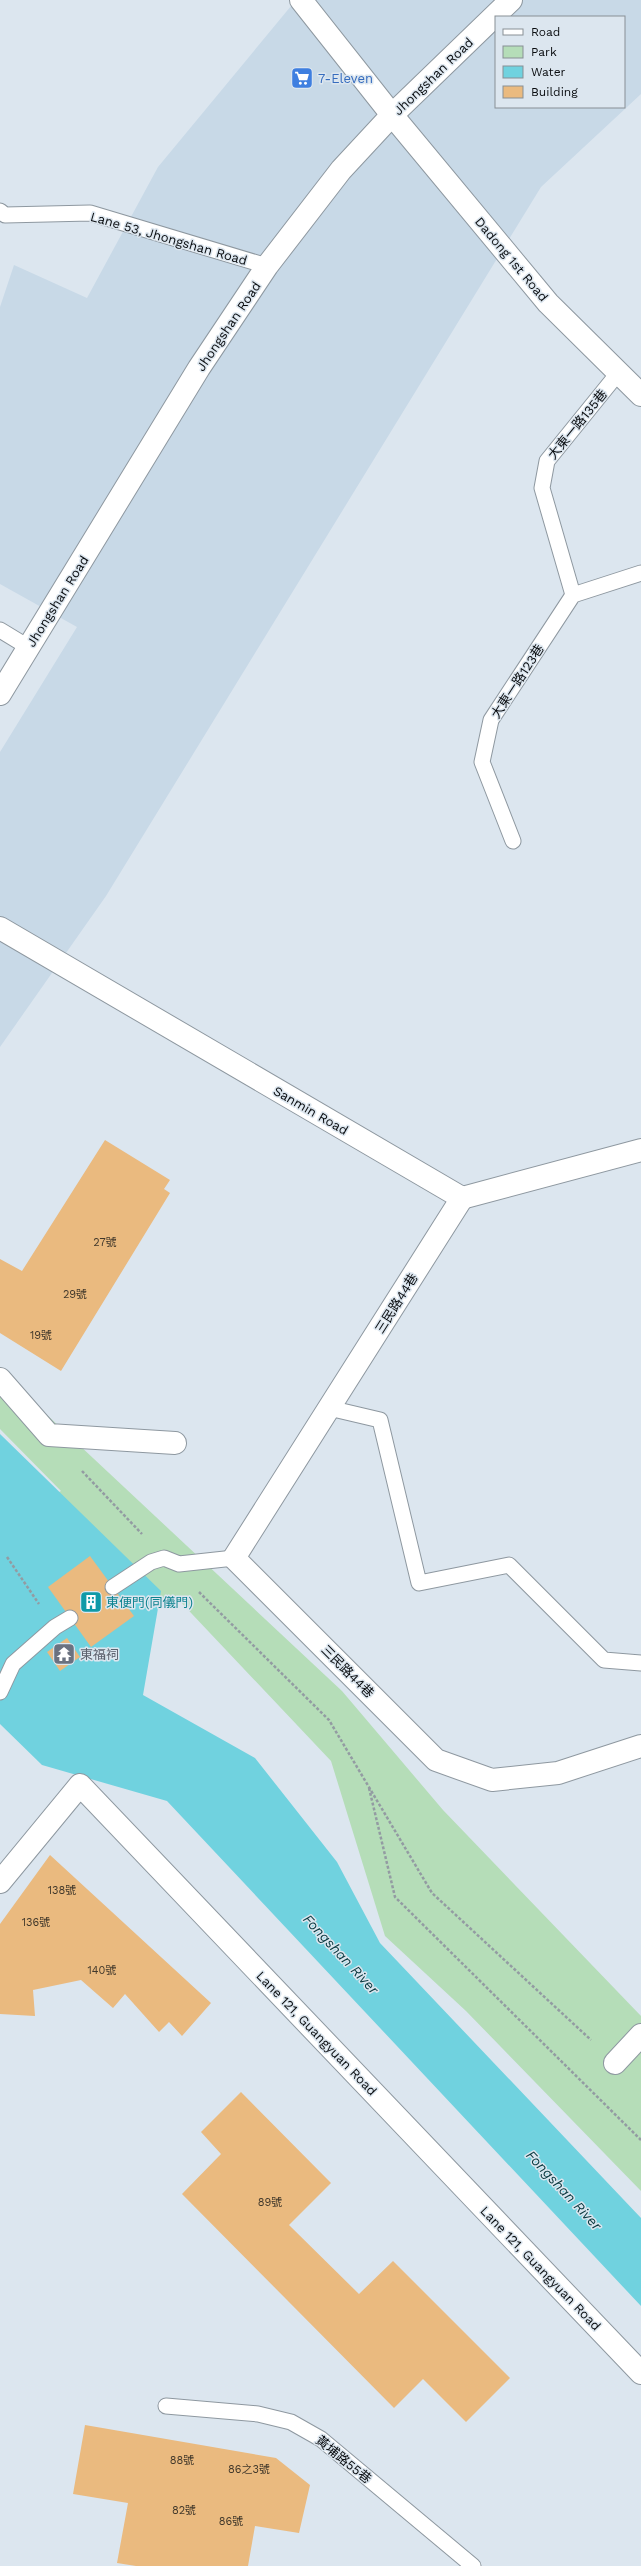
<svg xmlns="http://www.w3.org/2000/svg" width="641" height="2566" viewBox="0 0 641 2566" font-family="'Work Sans','Noto Sans TC',sans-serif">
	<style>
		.built { fill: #c8d9e7; fill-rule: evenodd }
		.green { fill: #b5ddb8 }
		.water { fill: #70d2df }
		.building { fill: #eaba7f }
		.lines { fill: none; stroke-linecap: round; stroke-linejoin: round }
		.service-casing { stroke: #8e98a0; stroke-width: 17 }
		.minor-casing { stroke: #8e98a0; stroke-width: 24 }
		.secondary-casing { stroke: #8e98a0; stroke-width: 24 }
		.path { stroke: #939ba2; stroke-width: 2.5; stroke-dasharray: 3 2; stroke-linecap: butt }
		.service { stroke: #fff; stroke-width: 15 }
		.minor { stroke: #fff; stroke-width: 22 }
		.secondary { stroke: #fff; stroke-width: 22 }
		.labels { text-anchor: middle; stroke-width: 3; stroke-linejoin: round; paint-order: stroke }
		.number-label { font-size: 11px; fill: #41382b }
		.street-label { font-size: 13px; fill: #090c0f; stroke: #dce6ef }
		.shop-label { font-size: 13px; fill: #366cbe; stroke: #dce6ef; text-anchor: start }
		.culture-label { font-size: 13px; fill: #0d838f; stroke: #dce6ef; text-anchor: start }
		.worship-label { font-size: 13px; fill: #5b616d; stroke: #dce6ef; text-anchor: start }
		.water-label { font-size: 14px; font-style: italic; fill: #09393f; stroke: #dce6ef }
	</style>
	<rect width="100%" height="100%" fill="#dce6ef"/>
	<!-- built -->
	<path class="built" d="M 296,0 L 641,0 L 641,94 L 541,187 L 106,896 L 0,1047 L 0,752 L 77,627 L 0,584 L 0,307 L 14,265 L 87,298 L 158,167 ZM 496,17 L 624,17 L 624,107 L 496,107 Z"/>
	<!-- green -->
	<polygon class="green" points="0,1371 342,1691 443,1810 641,2016 641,2191 466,2011 385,1936 331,1761 175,1596 140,1617 0,1525 61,1491 0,1429"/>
	<!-- water -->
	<polygon class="water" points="0,1434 161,1591 143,1695 255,1758 337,1862 380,1943 641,2218 641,2306 167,1801 42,1765 0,1724"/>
	<!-- building -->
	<g class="building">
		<polygon points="105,1140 170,1180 164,1189 170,1193 61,1371 0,1333 0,1259 22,1271"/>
		<polygon points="90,1556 134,1616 91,1647 48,1587"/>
		<polygon points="67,1638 80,1657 60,1671 47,1652"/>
		<polygon points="50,1855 211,2003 182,2036 169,2022 159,2032 125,1994 113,2008 81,1980 33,1990 35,2016 0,2014 0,1924"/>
		<polygon points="241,2092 331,2183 289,2225 359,2294 393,2261 510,2378 466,2422 423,2379 394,2408 182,2194 221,2154 201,2132"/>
		<polygon points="85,2425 276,2458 310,2485 299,2533 255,2526 248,2566 136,2566 117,2563 128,2503 73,2494"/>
	</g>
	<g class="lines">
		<!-- service casing -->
		<g class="service-casing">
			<g id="service">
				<polyline points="0,211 5,215 90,213 267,266"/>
				<polyline points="573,595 542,488 547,461 619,372"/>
				<polyline points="0,630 28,647"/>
				<polyline points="513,841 482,762 491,720 573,595 641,573"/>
				<polyline points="329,1408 380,1420 419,1583 509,1565 604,1660 641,1663"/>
				<polyline points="113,1587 151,1562 164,1558 179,1564 234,1558"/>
				<polyline points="0,1692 13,1664 55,1627 70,1618"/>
				<polyline points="166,2406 258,2414 291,2422 321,2439 473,2566"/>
			</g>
		</g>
		<!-- minor casing -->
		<g class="minor-casing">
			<g id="minor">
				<polyline points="301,0 392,115 548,303 641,395"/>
				<polyline points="0,928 462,1198 641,1150"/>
				<polyline points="462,1198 234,1558 436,1760 492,1780 558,1773 641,1746"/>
				<polyline points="0,1379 49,1435 175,1443"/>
				<polyline points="0,1882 80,1785 641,2373"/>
				<polyline points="615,2063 641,2035"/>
			</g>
		</g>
		<!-- secondary casing -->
		<g class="secondary-casing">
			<polyline id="secondary" points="0,694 199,368 267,266 341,170 392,115 511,0"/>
		</g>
		<!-- path -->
		<g class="path">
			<polyline points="82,1471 142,1534"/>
			<polyline points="7,1557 39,1604"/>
			<polyline points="199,1592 329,1720 432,1893 591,2040"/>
			<polyline points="369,1788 395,1897 641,2140"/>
		</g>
		<!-- service -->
		<use href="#service" class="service"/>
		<!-- minor -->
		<use href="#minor" class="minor"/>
		<!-- secondary -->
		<use href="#secondary" class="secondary"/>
	</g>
	<!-- icons -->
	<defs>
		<g id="supermarket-square" transform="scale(1.15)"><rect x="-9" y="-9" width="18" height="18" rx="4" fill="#3f7fe0" stroke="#dce6ef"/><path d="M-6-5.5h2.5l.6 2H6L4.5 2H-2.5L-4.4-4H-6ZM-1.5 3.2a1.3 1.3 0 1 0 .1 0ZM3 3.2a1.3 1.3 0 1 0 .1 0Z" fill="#fff"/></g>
		<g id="building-square" transform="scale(1.15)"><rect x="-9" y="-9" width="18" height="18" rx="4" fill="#0f9aa8" stroke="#dce6ef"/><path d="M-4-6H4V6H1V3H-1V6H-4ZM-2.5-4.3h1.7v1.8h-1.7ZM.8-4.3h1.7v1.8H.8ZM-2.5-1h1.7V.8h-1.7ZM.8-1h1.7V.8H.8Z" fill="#fff"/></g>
		<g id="temple-square" transform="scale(1.15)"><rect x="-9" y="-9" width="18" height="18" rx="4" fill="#6b7280" stroke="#dce6ef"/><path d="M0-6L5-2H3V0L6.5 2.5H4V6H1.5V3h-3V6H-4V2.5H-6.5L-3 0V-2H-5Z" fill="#fff"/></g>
	</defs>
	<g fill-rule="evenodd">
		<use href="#supermarket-square" x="302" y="78"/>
		<use href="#building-square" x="91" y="1602"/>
		<use href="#temple-square" x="64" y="1654"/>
	</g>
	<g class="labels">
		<!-- number labels -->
		<g class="number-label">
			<text x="105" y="1246">27號</text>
			<text x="75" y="1298">29號</text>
			<text x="41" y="1339">19號</text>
			<text x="62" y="1894">138號</text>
			<text x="36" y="1926">136號</text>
			<text x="102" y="1974">140號</text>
			<text x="270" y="2206">89號</text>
			<text x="182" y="2464">88號</text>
			<text x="249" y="2473">86之3號</text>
			<text x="184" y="2514">82號</text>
			<text x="231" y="2525">86號</text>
		</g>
		<!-- street labels -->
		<g class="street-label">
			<text transform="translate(433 76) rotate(-44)" y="5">Jhongshan Road</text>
			<text transform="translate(169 238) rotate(16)" y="5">Lane 53, Jhongshan Road</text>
			<text transform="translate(512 259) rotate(50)" y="5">Dadong 1st Road</text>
			<text transform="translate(228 326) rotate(-56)" y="5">Jhongshan Road</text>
			<text transform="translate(577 424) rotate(-51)" y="5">大東一路135巷</text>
			<text transform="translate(57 601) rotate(-58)" y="5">Jhongshan Road</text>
			<text transform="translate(517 681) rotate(-57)" y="5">大東一路123巷</text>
			<text transform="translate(311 1110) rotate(30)" y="5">Sanmin Road</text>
			<text transform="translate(396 1303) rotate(-58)" y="5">三民路44巷</text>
			<text transform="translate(348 1671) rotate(45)" y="5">三民路44巷</text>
			<text transform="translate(317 2033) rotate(46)" y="5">Lane 121, Guangyuan Road</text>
			<text transform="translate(541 2268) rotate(46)" y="5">Lane 121, Guangyuan Road</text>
			<text transform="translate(344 2459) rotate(39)" y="5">黃埔路55巷</text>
		</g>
		<!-- shop labels -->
		<g class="shop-label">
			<text x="318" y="83">7-Eleven</text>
		</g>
		<!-- culture labels -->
		<g class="culture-label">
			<text x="106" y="1607">東便門(同儀門)</text>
		</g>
		<!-- worship labels -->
		<g class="worship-label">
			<text x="80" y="1659">東福祠</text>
		</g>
		<!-- water labels -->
		<g class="water-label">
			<text transform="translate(341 1954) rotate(47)" y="5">Fongshan River</text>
			<text transform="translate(564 2190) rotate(47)" y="5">Fongshan River</text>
		</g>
	</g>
	<!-- legend -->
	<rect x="495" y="16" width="130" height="92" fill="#dce6ef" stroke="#888f95"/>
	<rect x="503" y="29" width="20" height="6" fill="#ffffff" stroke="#888f95"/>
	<text x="531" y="36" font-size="12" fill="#090c0f">Road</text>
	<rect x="503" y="46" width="20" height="12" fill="#b5ddb8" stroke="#888f95"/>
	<text x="531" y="56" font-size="12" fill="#090c0f">Park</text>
	<rect x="503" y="66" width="20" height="12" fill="#70d2df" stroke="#888f95"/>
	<text x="531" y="76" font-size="12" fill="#090c0f">Water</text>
	<rect x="503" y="86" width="20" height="12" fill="#eaba7f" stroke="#888f95"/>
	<text x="531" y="96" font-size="12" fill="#090c0f">Building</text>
</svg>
